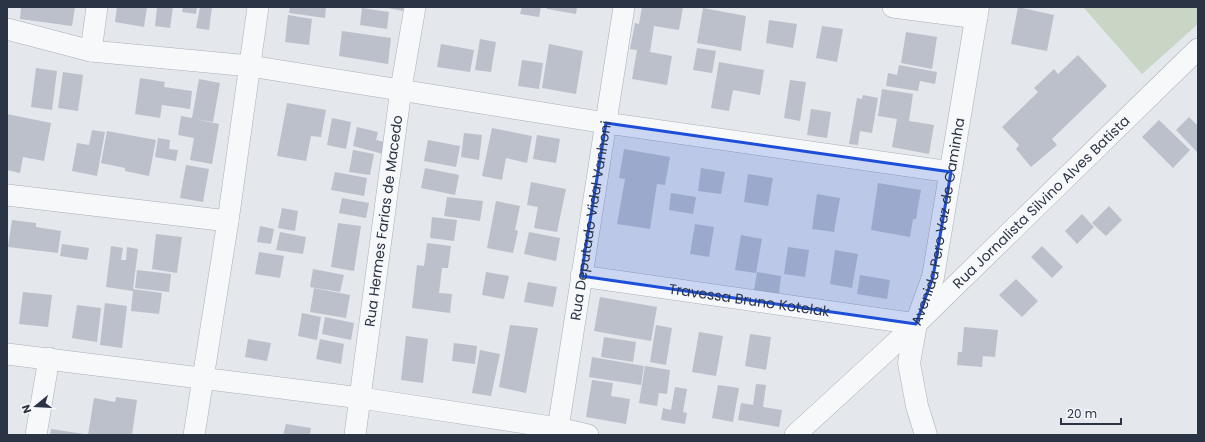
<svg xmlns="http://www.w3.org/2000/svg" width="1205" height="442" viewBox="0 0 1205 442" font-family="Poppins,sans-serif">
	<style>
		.green { fill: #c9d6c5 }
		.building { fill: #bbc0ca }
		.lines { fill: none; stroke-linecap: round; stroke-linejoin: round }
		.minor-casing { stroke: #a9aeb7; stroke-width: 22 }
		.tertiary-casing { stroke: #a9aeb7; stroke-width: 23 }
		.minor { stroke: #f7f8fa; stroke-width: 21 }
		.tertiary { stroke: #f7f8fa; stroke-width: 22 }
		.marked { fill: #1d4ed8; fill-opacity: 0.2; stroke: #1d4ed8; stroke-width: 3; stroke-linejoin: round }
		.labels { text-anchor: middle; stroke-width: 4; stroke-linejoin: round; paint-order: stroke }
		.street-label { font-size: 14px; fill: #2b3445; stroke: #f4f6f9 }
	</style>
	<rect width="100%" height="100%" fill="#e4e7ec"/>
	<!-- green -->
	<polygon class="green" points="1083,7 1198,7 1198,24 1142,74"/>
	<!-- building -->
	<g class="building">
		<polygon points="21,7 75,7 72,26 20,19"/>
		<polygon points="117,7 147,7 144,27 115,22"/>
		<polygon points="157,7 173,7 170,28 155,26"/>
		<polygon points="183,7 197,7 196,14 182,12"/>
		<polygon points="200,7 212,7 209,30 196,28"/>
		<polygon points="290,7 326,7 325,18 289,13"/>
		<polygon points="383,7 404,7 403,11"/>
		<polygon points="522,7 541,7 539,17 520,14"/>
		<polygon points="547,7 577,7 576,14 547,9"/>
		<polygon points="642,7 683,7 679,30 654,26 650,52 672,56 667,85 632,79 637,50 630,49 635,23 639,24"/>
		<polygon points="1018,7 1054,15 1047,51 1011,44"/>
		<polygon points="362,8 389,12 387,29 360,25"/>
		<polygon points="703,8 746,16 741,51 697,43"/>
		<polygon points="288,15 312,19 309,45 285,42"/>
		<polygon points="769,20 797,24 793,48 766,43"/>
		<polygon points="822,26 843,29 837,62 816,58"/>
		<polygon points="342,31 391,38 388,64 339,56"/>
		<polygon points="906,32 937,37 932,69 901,63"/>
		<polygon points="480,39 496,42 491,72 475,70"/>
		<polygon points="441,44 474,50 470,72 437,67"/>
		<polygon points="549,44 583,51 576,94 542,88"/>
		<polygon points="697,48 716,51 712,73 693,70"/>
		<polygon points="1078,55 1107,86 1052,139 1057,145 1031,167 1016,149 1019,145 1002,127 1038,92 1034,88 1054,69 1058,74"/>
		<polygon points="522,60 543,63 539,89 518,86"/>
		<polygon points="719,62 764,70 760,95 733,90 729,111 711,108"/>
		<polygon points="899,65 937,72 935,84 920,81 918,91 886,86 888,73 897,75"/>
		<polygon points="36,68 57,71 52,110 31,107"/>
		<polygon points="63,72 83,75 78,111 58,108"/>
		<polygon points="140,78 165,82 164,87 192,91 190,109 162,105 160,118 135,114"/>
		<polygon points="199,79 220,83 213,122 195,119 219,124 212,164 190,160 194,138 178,135 181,116 192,118"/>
		<polygon points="790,80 806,82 800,121 784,118"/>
		<polygon points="882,89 913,94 909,121 934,125 929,154 892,147 897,119 878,116"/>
		<polygon points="863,95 878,98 872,133 860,131 858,145 849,144 857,98 862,99"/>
		<polygon points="287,103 326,110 321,137 311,136 306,161 277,156"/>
		<polygon points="811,109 831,112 827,138 807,135"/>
		<polygon points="7,114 51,123 44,161 23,157 20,173 7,170"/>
		<polygon points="1189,117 1198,126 1198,153 1176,130"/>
		<polygon points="332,118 351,122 346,149 327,145"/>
		<polygon points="1159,120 1190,150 1173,168 1142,137"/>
		<polygon points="357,127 378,132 376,140 385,142 383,154 353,146"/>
		<polygon points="492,128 532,136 527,163 506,158 502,180 482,176"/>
		<polygon points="92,130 105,132 97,176 72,171 77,143 89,145"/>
		<polygon points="107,131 156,140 149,176 125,171 125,168 101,163"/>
		<polygon points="464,133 482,135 479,160 461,157"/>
		<polygon points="537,135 560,139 556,163 533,159"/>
		<polygon points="158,138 170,140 169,149 178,150 176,161 155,157"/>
		<polygon points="428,140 460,146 456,167 424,161"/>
		<polygon points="624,149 670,157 665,185 657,184 650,229 617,224 625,179 619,178"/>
		<polygon points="353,150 374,154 370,175 349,172"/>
		<polygon points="186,165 209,169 203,202 180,198"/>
		<polygon points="425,168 459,175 455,195 421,188"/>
		<polygon points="701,168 725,172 721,194 698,191"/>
		<polygon points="335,172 367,178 364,196 331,190"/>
		<polygon points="748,174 773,178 768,206 744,202"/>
		<polygon points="531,182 566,189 557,232 534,228 538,207 527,205"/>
		<polygon points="878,183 921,190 916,219 913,219 910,237 871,230"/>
		<polygon points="671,193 696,197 693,214 669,210"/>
		<polygon points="817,194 840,198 834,232 812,229"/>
		<polygon points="447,197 483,201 480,221 444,216"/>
		<polygon points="342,198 369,203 366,218 339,213"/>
		<polygon points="496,201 520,206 515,230 518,231 513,253 487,248"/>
		<polygon points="1109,206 1122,220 1106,236 1092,223"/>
		<polygon points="282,208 298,211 295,231 278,228"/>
		<polygon points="1082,214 1094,227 1077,244 1065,231"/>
		<polygon points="432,217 457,220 454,241 430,238"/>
		<polygon points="12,220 36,223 36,227 61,231 58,253 8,247"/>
		<polygon points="338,223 361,226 354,271 331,267"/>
		<polygon points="695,224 714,227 709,257 690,254"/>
		<polygon points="260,226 274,229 271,244 257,242"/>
		<polygon points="280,232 306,237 303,254 276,250"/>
		<polygon points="529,232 560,238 556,261 524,254"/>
		<polygon points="156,234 182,237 177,273 152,269"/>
		<polygon points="741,235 762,239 756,273 735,270"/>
		<polygon points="427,243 451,246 448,268 442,268 439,293 452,294 450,313 412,308 417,265 424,266"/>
		<polygon points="62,244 89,248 87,260 60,256"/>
		<polygon points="111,246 123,248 121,260 126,260 127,247 138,249 133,289 162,293 159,314 131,311 133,291 106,287"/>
		<polygon points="1042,246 1063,267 1052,278 1031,257"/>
		<polygon points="788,247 809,250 805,277 784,274"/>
		<polygon points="835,250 858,254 852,288 830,284"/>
		<polygon points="259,252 284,256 280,278 255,274"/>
		<polygon points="313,269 344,275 340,292 310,287"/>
		<polygon points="137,270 171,274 169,292 135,288"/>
		<polygon points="486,272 509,276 504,299 482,295"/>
		<polygon points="757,272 781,276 779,294 754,290"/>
		<polygon points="860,275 890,280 887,299 857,294"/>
		<polygon points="1016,279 1038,301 1022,317 999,295"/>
		<polygon points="528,282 557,287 553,307 524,302"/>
		<polygon points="314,288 350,295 346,318 310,312"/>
		<polygon points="23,292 52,295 48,327 19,324"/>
		<polygon points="600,297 657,307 651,341 594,331"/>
		<polygon points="105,303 127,306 122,348 100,345"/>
		<polygon points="77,305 101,308 97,342 72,338"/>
		<polygon points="302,313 321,317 317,340 298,336"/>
		<polygon points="325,317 354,323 351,340 322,334"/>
		<polygon points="510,325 538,328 526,393 499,387"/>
		<polygon points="656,325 672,328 666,365 650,362"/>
		<polygon points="964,327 998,330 995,357 983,356 982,367 957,365 958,352 962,352"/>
		<polygon points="699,332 723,336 716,376 692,372"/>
		<polygon points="750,334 771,337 766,370 745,366"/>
		<polygon points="406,336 428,339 423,383 401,380"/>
		<polygon points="604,337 636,342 633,362 601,357"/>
		<polygon points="248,339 271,343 267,361 245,357"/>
		<polygon points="320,339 344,344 341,364 316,359"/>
		<polygon points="454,343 477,346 475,364 452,361"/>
		<polygon points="480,350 500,354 491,396 472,393"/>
		<polygon points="592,357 644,366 641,385 589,377"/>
		<polygon points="645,366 670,370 667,394 659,393 657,406 639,403"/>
		<polygon points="592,380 613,383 611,396 630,399 626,424 586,417"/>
		<polygon points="756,384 766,385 763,407 782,410 779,427 738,420 741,403 753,405"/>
		<polygon points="718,385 739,388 733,422 712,418"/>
		<polygon points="675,387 687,389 683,412 687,413 685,424 661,420 663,408 671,410"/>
		<polygon points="116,397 137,400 132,435 88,435 94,398 115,402"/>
		<polygon points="286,424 311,428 310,435 283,435"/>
		<polygon points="51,429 84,434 83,435 50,435"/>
	</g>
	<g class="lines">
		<!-- minor casing -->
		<g class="minor-casing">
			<g id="minor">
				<polyline points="893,7 977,18"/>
				<polyline points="7,29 91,51 250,66 606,123 951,172"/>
				<polyline points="91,51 97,7"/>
				<polyline points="7,195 228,221"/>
				<path id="s1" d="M 581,276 L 916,324"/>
				<polyline points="7,354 361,398 558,428 588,435"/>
				<polyline points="36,435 49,358"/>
				<polyline points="194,435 228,221 258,7"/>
				<path id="s2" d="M 355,435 L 401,89 L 415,7"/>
				<path id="s3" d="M 557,435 L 624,7"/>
				<path id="s4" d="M 795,435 L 916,324 L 1198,49"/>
			</g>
		</g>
		<!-- tertiary casing -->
		<g class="tertiary-casing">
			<g id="tertiary">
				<path id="s5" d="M 926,435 L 917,406 L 909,363 L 916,324 L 933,277 L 978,7"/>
			</g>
		</g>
		<!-- minor -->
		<use href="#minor" class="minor"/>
		<!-- tertiary -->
		<use href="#tertiary" class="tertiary"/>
	</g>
	<!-- marked area -->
	<path class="marked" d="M 606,123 L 951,172 L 933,277 L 916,324 L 581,276 Z"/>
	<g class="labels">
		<!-- street labels -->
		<g class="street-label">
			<text dy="5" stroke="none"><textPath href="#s4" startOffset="339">Rua Jornalista Silvino Alves Batista</textPath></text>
			<text dy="5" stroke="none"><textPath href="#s2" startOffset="216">Rua Hermes Farias de Macedo</textPath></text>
			<text dy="5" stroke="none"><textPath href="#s3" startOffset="217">Rua Deputado Vidal Vanhoni</textPath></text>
			<text dy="5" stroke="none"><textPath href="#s5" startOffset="219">Avenida Pero Vaz de Caminha</textPath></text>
			<text dy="5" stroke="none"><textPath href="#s1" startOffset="170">Travessa Bruno Kotelak</textPath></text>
		</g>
	</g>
	<!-- border -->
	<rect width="1205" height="442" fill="none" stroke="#2b3445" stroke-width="16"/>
	<!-- north arrow -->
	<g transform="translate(36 406) rotate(252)" stroke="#f4f6f9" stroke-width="3" paint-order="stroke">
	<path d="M0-3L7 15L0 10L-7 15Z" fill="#2b3445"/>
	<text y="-6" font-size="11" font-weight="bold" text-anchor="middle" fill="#2b3445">N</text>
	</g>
	<!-- scale -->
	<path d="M1061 418v6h60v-6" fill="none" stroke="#2b3445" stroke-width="2"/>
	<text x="1067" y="418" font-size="12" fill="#2b3445" stroke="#f4f6f9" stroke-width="3" paint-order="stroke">20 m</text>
</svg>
